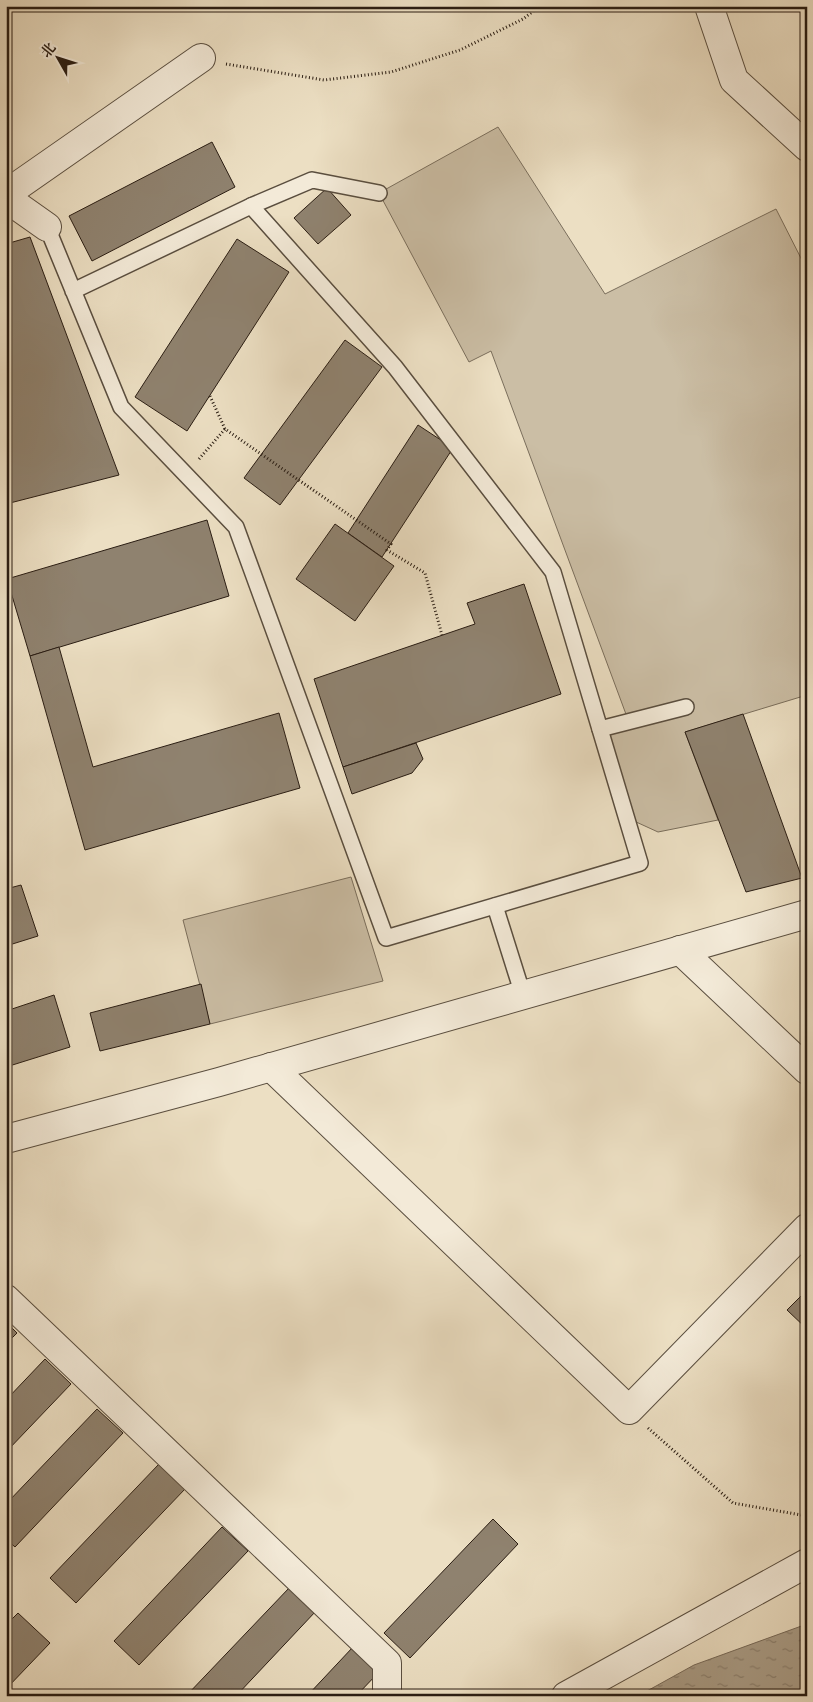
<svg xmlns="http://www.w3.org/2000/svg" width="813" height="1702" viewBox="0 0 813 1702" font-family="'Sorts Mill Goudy','Noto Serif SC',serif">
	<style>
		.garden { fill: #cbbea5; stroke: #7a6e5c }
		.water { fill: url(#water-ripples); stroke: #776a59 }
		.building { fill: #8f826f; stroke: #2a1d13 }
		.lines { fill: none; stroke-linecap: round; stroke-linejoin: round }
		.lane-casing { stroke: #5a4e3f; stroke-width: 18 }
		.street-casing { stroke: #5a4e3f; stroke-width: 30 }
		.path { stroke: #2a1d13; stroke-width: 3; stroke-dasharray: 1 2.5; stroke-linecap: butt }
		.lane { stroke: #f3ead8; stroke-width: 15 }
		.street { stroke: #f3ead8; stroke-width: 28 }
	</style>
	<defs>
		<pattern id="water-ripples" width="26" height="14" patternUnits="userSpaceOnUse" patternTransform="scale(1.25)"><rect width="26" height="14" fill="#aa9d87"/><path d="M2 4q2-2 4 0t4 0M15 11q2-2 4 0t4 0" fill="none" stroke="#8b7f6d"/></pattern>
	</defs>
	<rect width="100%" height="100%" fill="#ecdfc3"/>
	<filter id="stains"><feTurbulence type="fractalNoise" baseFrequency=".004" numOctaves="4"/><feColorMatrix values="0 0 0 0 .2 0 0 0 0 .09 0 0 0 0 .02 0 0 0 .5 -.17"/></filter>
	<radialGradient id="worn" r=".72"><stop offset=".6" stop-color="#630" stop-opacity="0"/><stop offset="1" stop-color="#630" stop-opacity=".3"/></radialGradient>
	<!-- garden -->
	<g class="garden">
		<polygon points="498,127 605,294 776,209 807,270 807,695 685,732 718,820 658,832 634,821 607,733 630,725 491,351 469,362 379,193"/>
		<polygon points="351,877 383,981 210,1024 183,920"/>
	</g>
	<!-- water -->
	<polygon class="water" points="807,1624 807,1696 638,1696 694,1665"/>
	<!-- building -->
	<g class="building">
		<polygon points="212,142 235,187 92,261 69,216"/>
		<polygon points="327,188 351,215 318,244 294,218"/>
		<polygon points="30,237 119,475 6,504 6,244"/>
		<polygon points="237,239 289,272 187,431 135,397"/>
		<polygon points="345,340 382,367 280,505 244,478"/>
		<polygon points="418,425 453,448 382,557 348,533"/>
		<polygon points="207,520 229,596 30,656 7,579"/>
		<polygon points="335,524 394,566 355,621 296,579"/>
		<polygon points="524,584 561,694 343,767 314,679 475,624 467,603"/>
		<polygon points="59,647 93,767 279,713 300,788 85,850 30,656"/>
		<polygon points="743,714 802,878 746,892 685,732"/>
		<polygon points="416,743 423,759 412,773 352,794 343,767"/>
		<polygon points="21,885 38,936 6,946 6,889"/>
		<polygon points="201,984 210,1024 100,1051 90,1013"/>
		<polygon points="54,995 70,1047 6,1067 6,1011"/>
		<polygon points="807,1290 807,1329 787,1310"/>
		<polygon points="6,1322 17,1333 6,1344"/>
		<polygon points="45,1359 71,1384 6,1452 6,1400"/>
		<polygon points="97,1409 123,1433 15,1547 6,1539 6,1504"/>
		<polygon points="159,1464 185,1489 76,1603 50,1578"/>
		<polygon points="493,1519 518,1544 410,1658 384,1633"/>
		<polygon points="222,1527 248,1551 139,1665 114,1641"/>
		<polygon points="290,1587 316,1611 236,1696 186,1696"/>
		<polygon points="18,1613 50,1643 6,1689 6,1625"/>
		<polygon points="353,1647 379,1672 356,1696 307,1696"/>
	</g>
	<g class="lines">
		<!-- lane casing -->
		<g class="lane-casing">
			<g id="lane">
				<polyline points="251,206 312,180 379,193"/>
				<polyline points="47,227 121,407 236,527 386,938 640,863 553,572 395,367 251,206 73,291"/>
				<polyline points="600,729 686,707"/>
				<polyline points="495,906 523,995"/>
			</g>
		</g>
		<!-- street casing -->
		<g class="street-casing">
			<g id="street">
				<polyline points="709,6 734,80 807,147"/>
				<polyline points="6,194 201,58"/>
				<polyline points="6,198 47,227"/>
				<polyline points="680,950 807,1070"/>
				<polyline points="271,1067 629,1410 807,1228"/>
				<polyline points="6,1139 219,1082 807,914"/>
				<polyline points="6,1299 387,1663 387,1696"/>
				<polyline points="566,1696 807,1563"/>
			</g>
		</g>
		<!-- path -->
		<g class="path">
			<polyline points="226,64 324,80 391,72 460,50 523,19 540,6"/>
			<polyline points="210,396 225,429 391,544 387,550 425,573 442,635"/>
			<polyline points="199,459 225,429"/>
			<polyline points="648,1428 733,1503 807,1516"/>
		</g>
		<!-- lane -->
		<use href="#lane" class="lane"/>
		<!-- street -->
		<use href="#street" class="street"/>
	</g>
	<!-- margin -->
	<rect width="813" height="1702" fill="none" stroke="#ecdfc3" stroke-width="25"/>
	<rect x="8" y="8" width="798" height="1687" fill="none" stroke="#2a1d13" stroke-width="2.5"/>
	<rect x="12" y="12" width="788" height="1677" fill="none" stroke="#2a1d13"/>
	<!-- north arrow -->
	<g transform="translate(58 58) rotate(309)" stroke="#f3ead8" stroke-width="4" paint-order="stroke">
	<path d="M0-4L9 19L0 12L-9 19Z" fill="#2a1d13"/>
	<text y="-8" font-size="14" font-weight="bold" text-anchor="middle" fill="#2a1d13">北</text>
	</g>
	<rect width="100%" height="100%" filter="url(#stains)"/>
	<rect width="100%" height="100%" fill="url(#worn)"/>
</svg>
